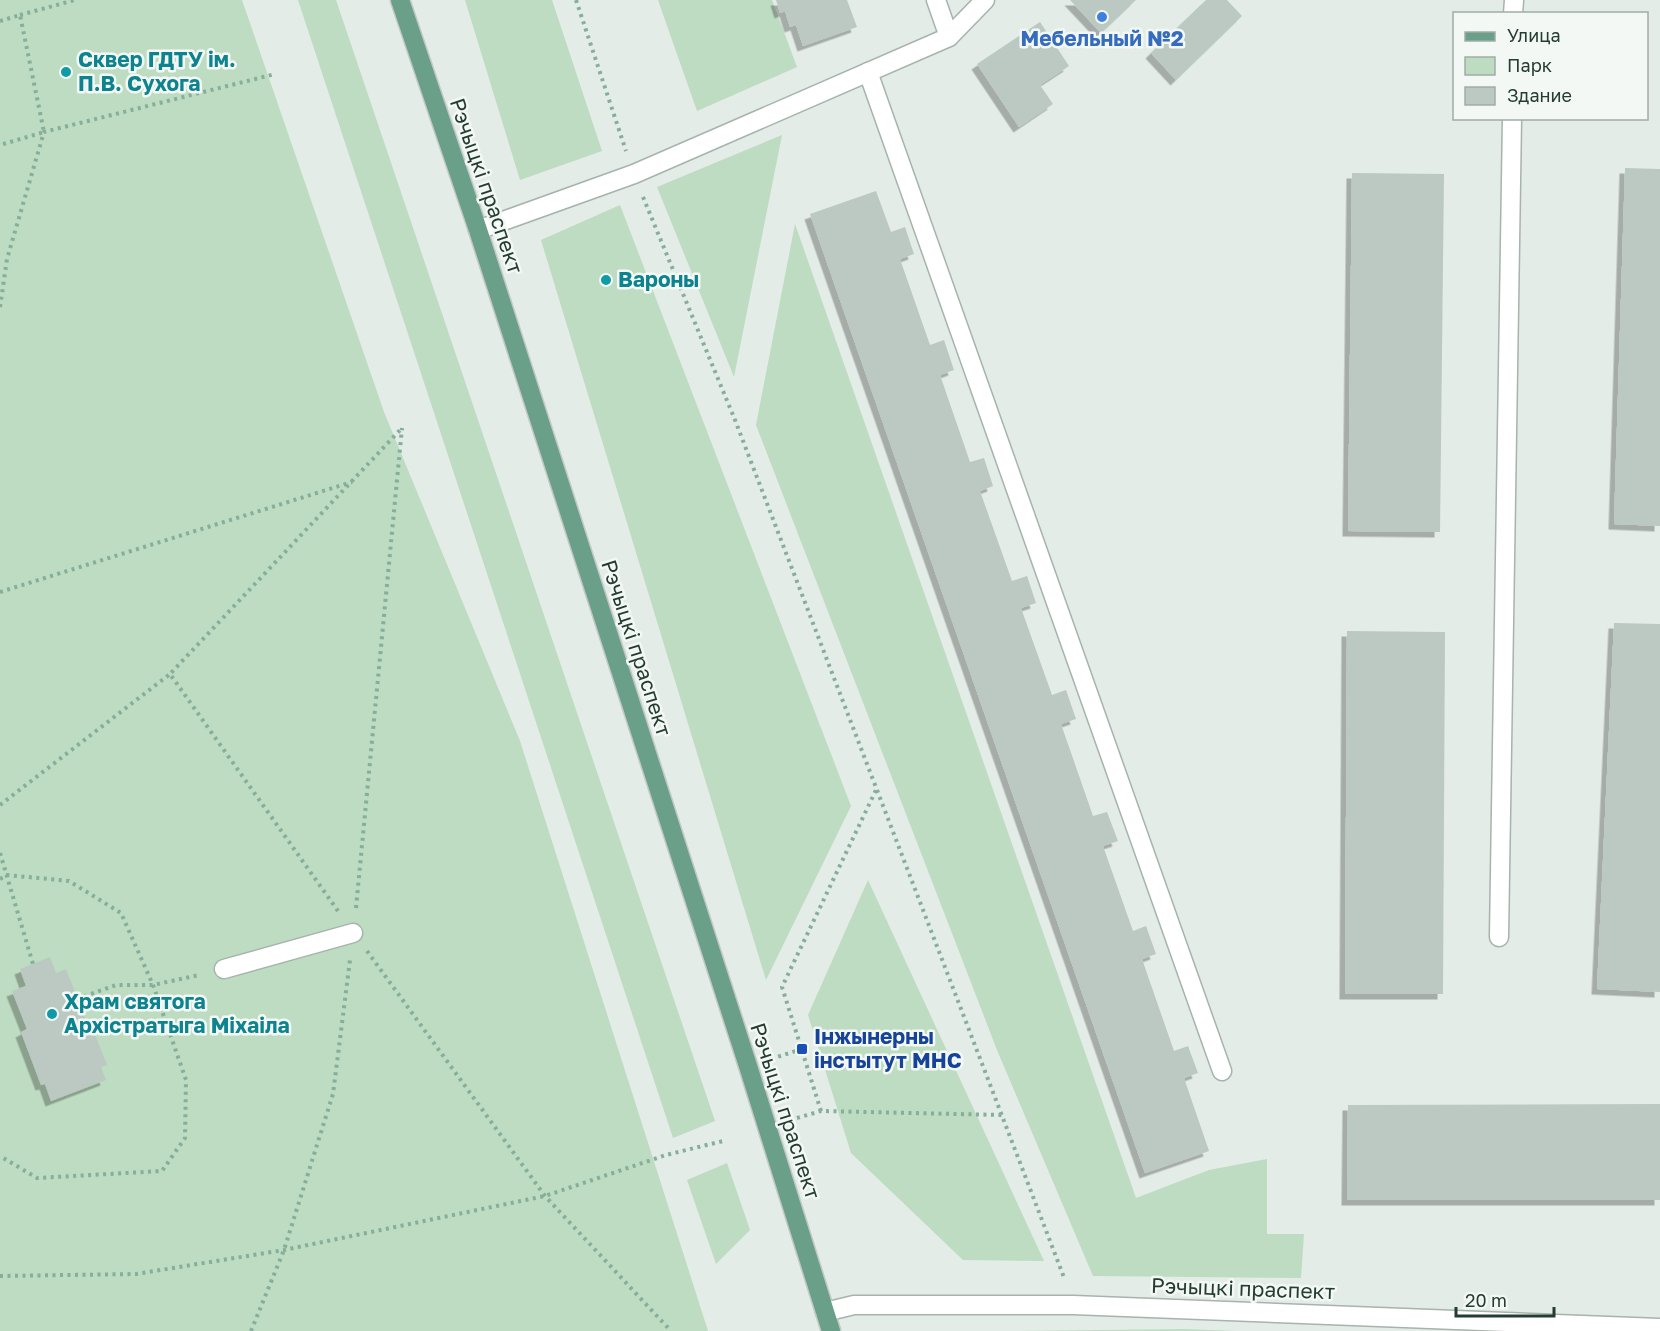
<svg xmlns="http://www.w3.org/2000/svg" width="1660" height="1331" viewBox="0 0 1660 1331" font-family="'Golos Text',sans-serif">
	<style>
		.green { fill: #bddcc1 }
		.building { fill: #bbc9c2; filter: url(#shadow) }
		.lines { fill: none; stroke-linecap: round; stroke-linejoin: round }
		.minor-casing { stroke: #a6b4ac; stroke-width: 21 }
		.major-casing { stroke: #c2c8c6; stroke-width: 21 }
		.path { stroke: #85ae9b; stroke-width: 4; stroke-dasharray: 3 4.5; stroke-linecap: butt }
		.minor { stroke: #fff; stroke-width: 18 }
		.major { stroke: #6a9f89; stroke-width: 18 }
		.shop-dot { fill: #3f7fe0; stroke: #f3f8f5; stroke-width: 2 }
		.culture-dot { fill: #0f9aa8; stroke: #f3f8f5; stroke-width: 2 }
		.transit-dot { fill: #1a4fb4; stroke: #f3f8f5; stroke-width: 2 }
		.labels { text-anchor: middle; stroke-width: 5; stroke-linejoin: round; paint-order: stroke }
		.shop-label { font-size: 21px; font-weight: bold; fill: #366cbe; stroke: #f3f8f5 }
		.culture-label { font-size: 21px; font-weight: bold; fill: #0d838f; stroke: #f3f8f5; text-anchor: start }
		.street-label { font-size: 21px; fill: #243c32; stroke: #f3f8f5 }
		.transit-label { font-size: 21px; font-weight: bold; fill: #164399; stroke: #f3f8f5; text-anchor: start }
	</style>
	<defs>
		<filter id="shadow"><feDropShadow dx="-5.5" dy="5.5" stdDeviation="0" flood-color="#0004"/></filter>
	</defs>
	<rect width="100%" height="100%" fill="#e3ece6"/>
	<!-- green -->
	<g class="green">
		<polygon points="0,0 242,0 384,412 520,741 708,1331 0,1331"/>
		<polygon points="298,0 336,0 715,1121 673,1138"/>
		<polygon points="465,0 552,0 602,151 520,180"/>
		<polygon points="658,0 772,0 797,67 697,111"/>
		<polygon points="782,135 734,377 657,187"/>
		<polygon points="620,205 851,806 766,980 541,240"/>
		<polygon points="795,224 1136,1198 1209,1170 1267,1159 1267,1234 1304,1234 1301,1278 1093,1276 997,1050 756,425"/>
		<polygon points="868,880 1044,1261 963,1260 851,1153 808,1015"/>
		<polygon points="727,1163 750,1230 716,1264 687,1180"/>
		<polygon points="1185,1329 1236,1331 1018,1331"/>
	</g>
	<!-- building -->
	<g class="building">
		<polygon points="776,0 847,0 857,27 803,46 796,25 790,27 785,11 780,13"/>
		<polygon points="1070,0 1136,0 1101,33"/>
		<polygon points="1206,0 1227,0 1242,16 1176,80 1151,53"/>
		<polygon points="1040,22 1069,66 1040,85 1053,104 1019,127 977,64"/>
		<polygon points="1625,168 1660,169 1660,526 1614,524"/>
		<polygon points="1352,173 1444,174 1440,532 1348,531"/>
		<polygon points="876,191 891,232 905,227 914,254 900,259 930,345 944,340 954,370 940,375 970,462 984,458 993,486 980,491 1012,581 1027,576 1036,603 1021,608 1052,695 1066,690 1076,719 1061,724 1093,816 1107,812 1118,841 1103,846 1133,931 1146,926 1156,954 1142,959 1174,1051 1188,1046 1198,1073 1184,1078 1209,1151 1145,1173 810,214"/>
		<polygon points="1614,623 1660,624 1660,992 1597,989"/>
		<polygon points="1347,631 1445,632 1443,994 1345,994"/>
		<polygon points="50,957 56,973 66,969 91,1033 94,1032 107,1065 101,1067 106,1080 51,1101 45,1084 41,1085 21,1032 27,1029 12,991 26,986 20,969"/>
		<polygon points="1660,1104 1660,1200 1347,1200 1348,1105"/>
	</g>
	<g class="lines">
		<!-- minor casing -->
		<g class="minor-casing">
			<g id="minor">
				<polyline points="1513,14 1514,0"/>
				<polyline points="949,37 985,0"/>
				<polyline points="868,72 1222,1071"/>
				<polyline points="478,230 634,174 949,37 936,0"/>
				<polyline points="1499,937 1512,118"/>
				<polyline points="224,969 353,933"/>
				<polyline points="825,1312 854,1305 1073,1305 1660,1328"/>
			</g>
		</g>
		<!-- major casing -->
		<g class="major-casing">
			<polyline id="major" points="400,0 478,230 748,1066 831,1331"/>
		</g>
		<!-- path -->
		<g class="path">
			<polyline points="576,0 626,151"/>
			<polyline points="20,15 75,0"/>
			<polyline points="0,21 20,15 44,132 0,145"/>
			<polyline points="643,197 735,420 1065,1280"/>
			<polyline points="0,307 7,259 44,132 275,74"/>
			<polyline points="0,592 352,482"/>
			<polyline points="0,805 170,674"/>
			<polyline points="0,853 33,964"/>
			<polyline points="0,879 7,875 69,881 121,913 153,985 186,1080 185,1138 162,1171 37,1178 0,1156"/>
			<polyline points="356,908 402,428"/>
			<polyline points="338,911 170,674 402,428"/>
			<polyline points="367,951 545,1196 671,1331"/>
			<polyline points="77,999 116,985 153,985 199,975"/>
			<polyline points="771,1059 802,1049"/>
			<polyline points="821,1111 782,987 876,790"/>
			<polyline points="797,1118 821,1111 1002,1115"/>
			<polyline points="0,1276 136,1274 284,1250 545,1196 666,1155 723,1141"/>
			<polyline points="251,1331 284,1250 333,1094 350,960"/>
		</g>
		<!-- minor -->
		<use href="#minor" class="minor"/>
		<!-- major -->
		<use href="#major" class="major"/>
	</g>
	<!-- markers -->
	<circle class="shop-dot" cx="1102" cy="17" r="6"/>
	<g class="culture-dot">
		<circle cx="66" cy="72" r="6"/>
		<circle cx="606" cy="280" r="6"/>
		<circle cx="52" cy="1014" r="6"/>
	</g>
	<rect class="transit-dot" x="796" y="1043" width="12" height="12" rx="3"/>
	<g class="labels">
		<!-- shop labels -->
		<g class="shop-label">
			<text x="1102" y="46">Мебельный №2</text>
		</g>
		<!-- culture labels -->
		<g class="culture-label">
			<text x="78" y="67">Сквер ГДТУ ім.<tspan x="78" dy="24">П.В. Сухога</tspan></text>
			<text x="618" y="287">Вароны</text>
			<text x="64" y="1009">Храм святога<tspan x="64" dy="24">Архістратыга Міхаіла</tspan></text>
		</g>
		<!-- street labels -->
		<g class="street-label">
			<text transform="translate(486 186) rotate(71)" y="7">Рэчыцкі праспект</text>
			<text transform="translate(636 648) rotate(72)" y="7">Рэчыцкі праспект</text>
			<text transform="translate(785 1111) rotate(72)" y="7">Рэчыцкі праспект</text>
			<text transform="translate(1243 1289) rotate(2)" y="7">Рэчыцкі праспект</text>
		</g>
		<!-- transit labels -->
		<g class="transit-label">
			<text x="814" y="1044">Інжынерны<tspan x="814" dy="24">інстытут МНС</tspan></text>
		</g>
	</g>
	<!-- legend -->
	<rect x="1453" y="12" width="195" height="108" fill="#f3f8f5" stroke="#a0ada7" stroke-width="1.5"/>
	<rect x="1465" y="32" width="30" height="9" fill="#6a9f89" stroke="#a0ada7" stroke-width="1.5"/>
	<text x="1507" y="42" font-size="18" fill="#243c32">Улица</text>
	<rect x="1465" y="57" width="30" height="18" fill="#bddcc1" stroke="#a0ada7" stroke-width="1.5"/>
	<text x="1507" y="72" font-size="18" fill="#243c32">Парк</text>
	<rect x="1465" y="87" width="30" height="18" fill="#bbc9c2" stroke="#a0ada7" stroke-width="1.5"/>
	<text x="1507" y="102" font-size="18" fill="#243c32">Здание</text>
	<!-- scale -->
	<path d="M1456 1307v9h98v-9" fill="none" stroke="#243c32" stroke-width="3"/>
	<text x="1465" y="1307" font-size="18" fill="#243c32" stroke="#f3f8f5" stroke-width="4.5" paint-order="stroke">20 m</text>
</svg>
